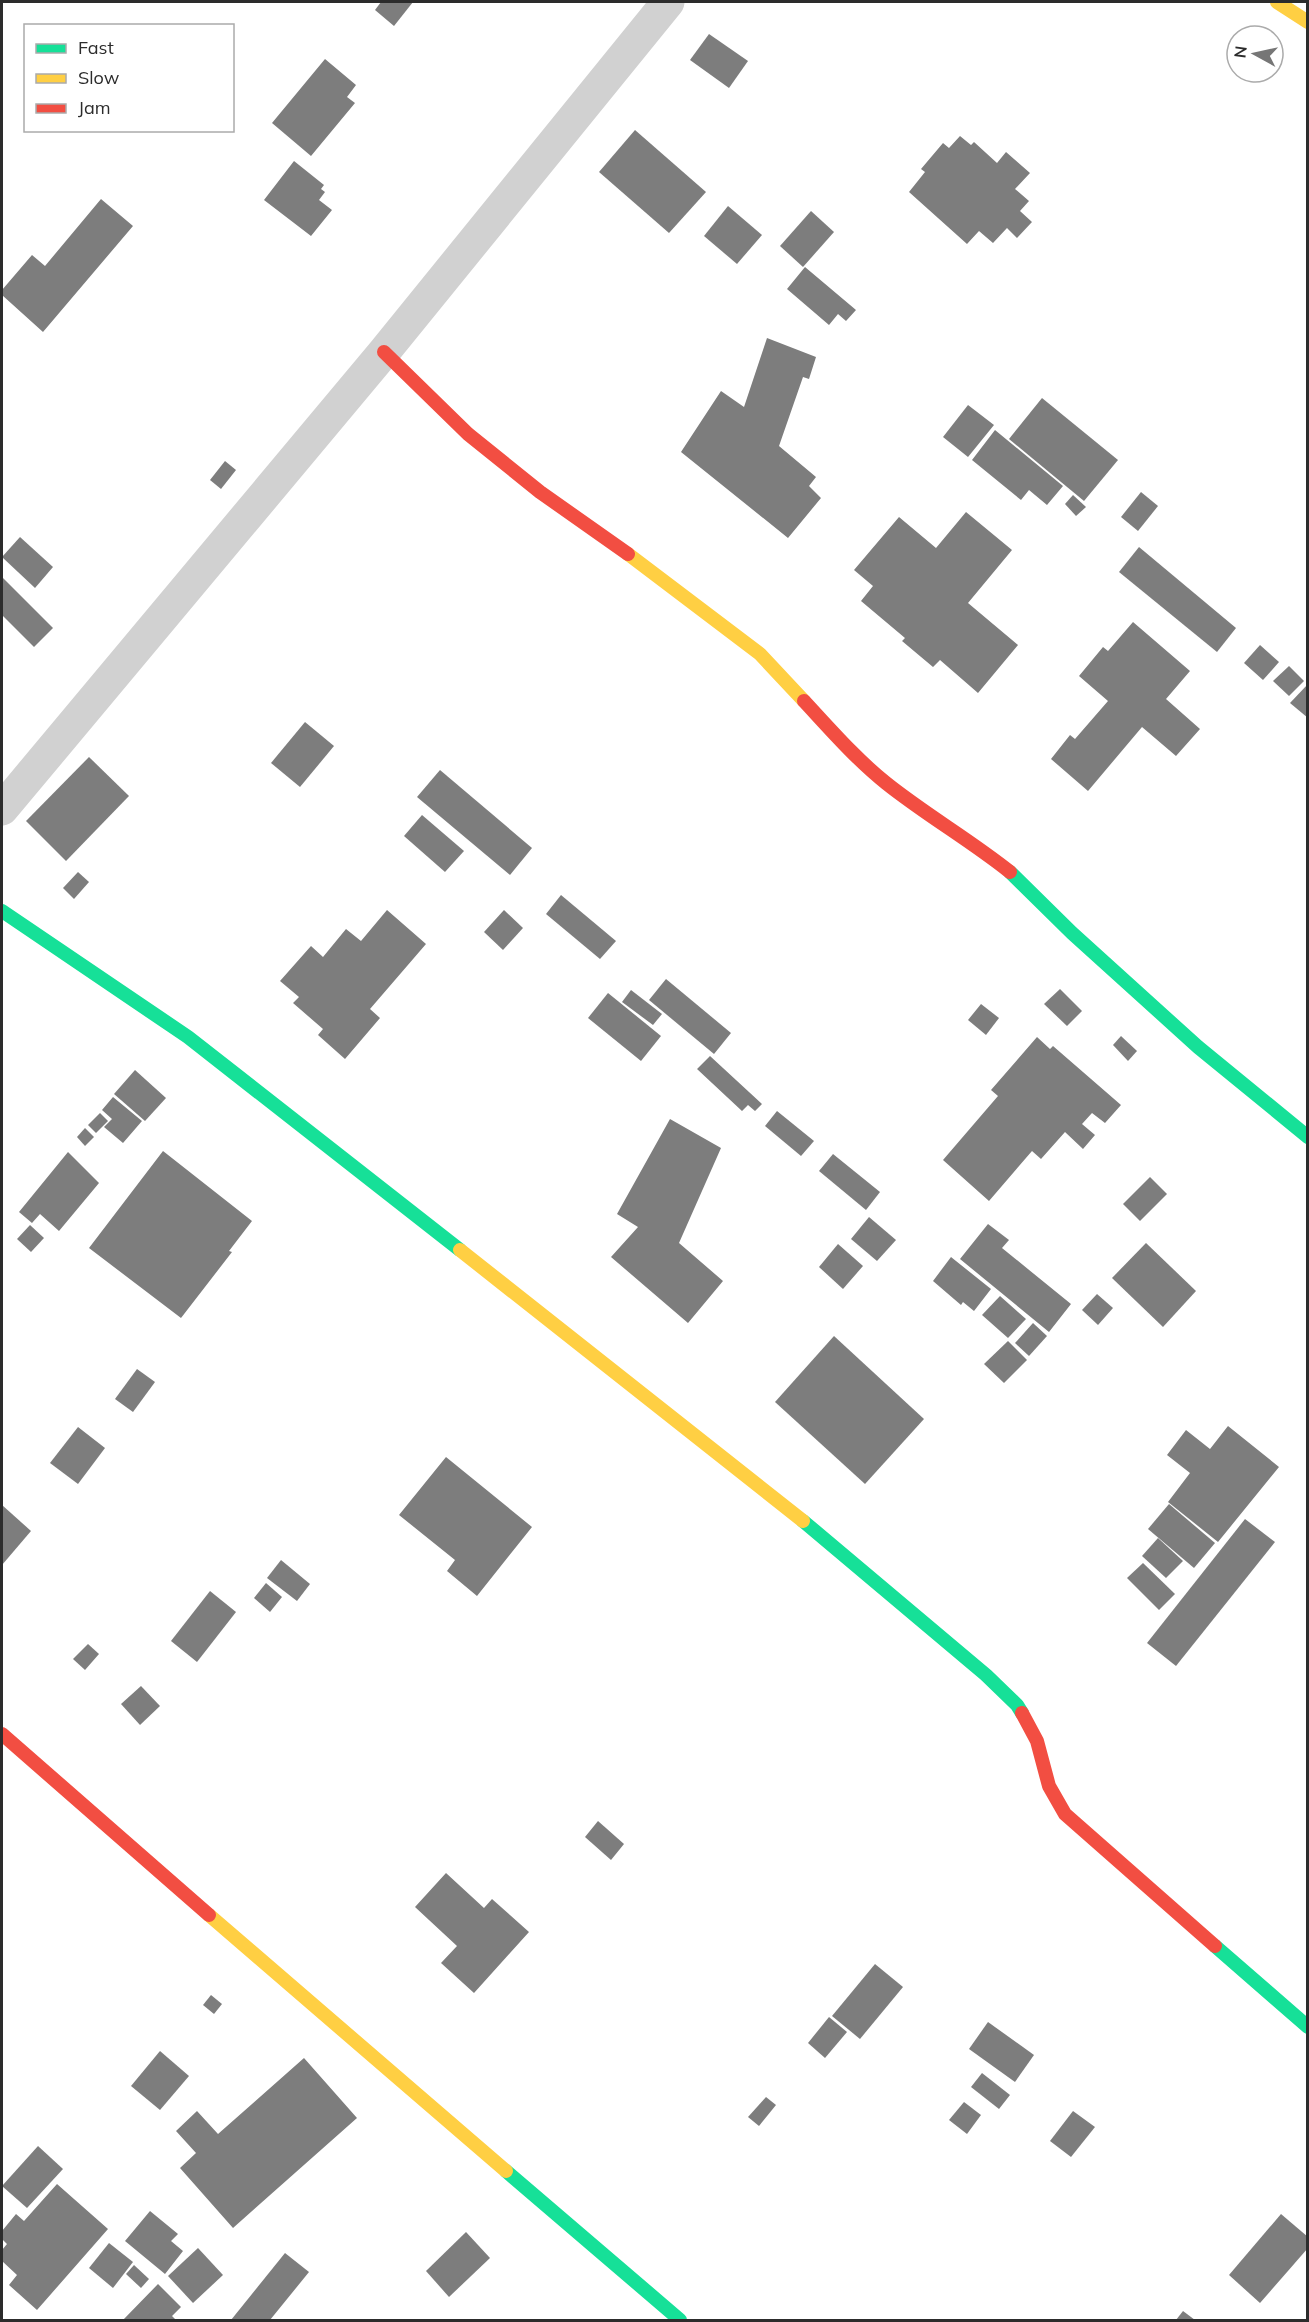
<svg xmlns="http://www.w3.org/2000/svg" width="1309" height="2322" viewBox="0 0 1309 2322" font-family="Mulish,sans-serif">
	<style>
		.building { fill: #7d7d7d }
		.lines { fill: none; stroke-linecap: round; stroke-linejoin: round }
		.street { stroke: #d1d1d1; stroke-width: 33 }
		.fast { stroke: #16e098; stroke-width: 14 }
		.slow { stroke: #ffcf43; stroke-width: 14 }
		.jam { stroke: #f24e42; stroke-width: 14 }
	</style>
	<rect width="100%" height="100%" fill="#fff"/>
	<!-- building -->
	<g class="building">
		<polygon points="381,2 413,2 394,26 375,10"/>
		<polygon points="709,34 748,61 729,88 690,60"/>
		<polygon points="325,59 356,85 347,97 355,103 311,156 272,123"/>
		<polygon points="635,130 706,192 669,233 599,172"/>
		<polygon points="960,136 971,145 974,142 997,163 1006,152 1030,173 1015,189 1029,201 1020,211 1032,222 1017,238 1007,228 993,243 979,231 967,244 909,192 925,172 921,169 943,143 949,148"/>
		<polygon points="294,161 324,185 321,189 325,192 319,200 332,210 311,236 264,200"/>
		<polygon points="101,199 133,226 43,332 2,295 2,290 32,255 45,266"/>
		<polygon points="728,206 762,235 737,264 704,236"/>
		<polygon points="811,211 834,232 803,267 780,246"/>
		<polygon points="805,267 856,310 846,321 838,314 829,325 787,289"/>
		<polygon points="767,338 816,357 809,379 803,377 779,446 816,477 809,486 821,498 788,538 681,452 721,391 744,407"/>
		<polygon points="1042,398 1118,460 1084,501 1009,439"/>
		<polygon points="968,405 994,425 968,457 943,437"/>
		<polygon points="995,430 1063,486 1047,505 1029,490 1021,500 972,460"/>
		<polygon points="225,461 236,470 221,489 210,480"/>
		<polygon points="1141,492 1158,506 1138,531 1121,517"/>
		<polygon points="1073,495 1086,507 1076,516 1065,504"/>
		<polygon points="966,512 1012,550 968,603 1018,645 978,693 940,660 933,667 902,641 905,638 861,601 873,586 854,570 899,517 936,548"/>
		<polygon points="20,537 53,567 35,588 2,557"/>
		<polygon points="1139,547 1236,628 1217,652 1119,572"/>
		<polygon points="2,577 53,628 34,647 2,615"/>
		<polygon points="1133,622 1190,671 1166,699 1200,729 1176,756 1142,727 1088,791 1051,759 1070,735 1075,739 1108,701 1079,676 1103,647 1108,651"/>
		<polygon points="1260,645 1279,662 1263,680 1244,663"/>
		<polygon points="1289,666 1304,681 1289,696 1273,681"/>
		<polygon points="1308,684 1308,718 1290,703"/>
		<polygon points="305,722 334,746 300,787 271,763"/>
		<polygon points="89,757 129,796 66,861 26,821"/>
		<polygon points="440,770 532,848 510,875 417,797"/>
		<polygon points="422,815 464,851 445,872 404,836"/>
		<polygon points="78,872 89,882 74,899 63,888"/>
		<polygon points="561,895 616,941 600,959 546,914"/>
		<polygon points="387,910 426,944 370,1009 380,1018 345,1059 318,1035 323,1029 293,1003 299,997 280,981 311,946 323,957 346,929 361,941"/>
		<polygon points="504,910 523,928 503,950 484,932"/>
		<polygon points="666,979 731,1033 714,1054 649,1000"/>
		<polygon points="1060,989 1082,1011 1067,1026 1044,1004"/>
		<polygon points="631,990 662,1014 653,1025 622,1002"/>
		<polygon points="608,993 661,1036 641,1061 588,1018"/>
		<polygon points="981,1004 999,1018 986,1035 968,1020"/>
		<polygon points="1121,1036 1137,1051 1128,1061 1113,1045"/>
		<polygon points="1037,1037 1050,1049 1053,1046 1121,1105 1105,1123 1092,1113 1082,1124 1095,1135 1083,1149 1065,1132 1041,1159 1032,1151 989,1201 943,1160 998,1096 991,1090"/>
		<polygon points="710,1056 762,1104 755,1111 748,1105 742,1111 697,1069"/>
		<polygon points="135,1070 166,1098 145,1121 114,1094"/>
		<polygon points="113,1097 142,1121 123,1143 104,1127 112,1119 102,1110"/>
		<polygon points="777,1111 814,1141 801,1156 765,1126"/>
		<polygon points="100,1113 108,1121 96,1133 88,1125"/>
		<polygon points="670,1119 721,1148 679,1243 723,1281 688,1323 611,1257 638,1227 617,1214"/>
		<polygon points="85,1128 94,1137 85,1146 77,1137"/>
		<polygon points="163,1151 252,1221 229,1251 232,1252 181,1318 89,1248"/>
		<polygon points="68,1152 99,1183 59,1231 40,1214 32,1223 19,1212"/>
		<polygon points="833,1154 880,1192 866,1210 819,1171"/>
		<polygon points="1150,1177 1167,1194 1140,1221 1123,1204"/>
		<polygon points="869,1217 896,1240 877,1261 851,1239"/>
		<polygon points="988,1224 1009,1240 1002,1248 1071,1304 1049,1332 960,1259"/>
		<polygon points="30,1225 44,1238 31,1252 17,1239"/>
		<polygon points="1146,1243 1196,1291 1163,1327 1112,1278"/>
		<polygon points="838,1244 863,1266 843,1289 819,1267"/>
		<polygon points="951,1257 991,1289 974,1311 963,1302 961,1305 933,1281"/>
		<polygon points="1097,1294 1113,1308 1098,1325 1082,1310"/>
		<polygon points="1000,1296 1026,1319 1008,1338 982,1315"/>
		<polygon points="1033,1323 1047,1336 1029,1356 1015,1343"/>
		<polygon points="834,1336 924,1419 865,1484 775,1402"/>
		<polygon points="1008,1341 1027,1360 1004,1383 984,1364"/>
		<polygon points="137,1369 155,1382 133,1412 115,1399"/>
		<polygon points="1228,1426 1279,1467 1218,1542 1168,1502 1190,1473 1167,1455 1186,1430 1210,1449"/>
		<polygon points="78,1427 105,1448 78,1484 50,1463"/>
		<polygon points="446,1457 532,1527 477,1596 447,1571 455,1560 399,1515"/>
		<polygon points="1169,1504 1215,1543 1194,1568 1148,1529"/>
		<polygon points="2,1505 31,1531 2,1565"/>
		<polygon points="1245,1519 1275,1542 1176,1666 1147,1643"/>
		<polygon points="1158,1538 1183,1561 1166,1578 1142,1556"/>
		<polygon points="281,1560 310,1584 297,1601 267,1578"/>
		<polygon points="1143,1563 1175,1594 1159,1610 1127,1578"/>
		<polygon points="266,1583 282,1597 270,1612 254,1598"/>
		<polygon points="210,1591 236,1612 197,1662 171,1641"/>
		<polygon points="88,1644 99,1654 85,1670 73,1659"/>
		<polygon points="141,1686 160,1706 140,1725 121,1704"/>
		<polygon points="598,1821 624,1844 611,1860 585,1837"/>
		<polygon points="446,1873 484,1908 492,1899 529,1932 474,1993 441,1963 457,1946 415,1907"/>
		<polygon points="875,1964 903,1987 860,2039 832,2016"/>
		<polygon points="211,1995 222,2004 214,2014 203,2005"/>
		<polygon points="829,2017 847,2032 825,2058 808,2043"/>
		<polygon points="988,2022 1034,2055 1015,2082 969,2049"/>
		<polygon points="160,2051 189,2076 160,2110 131,2086"/>
		<polygon points="304,2058 357,2118 233,2228 180,2168 196,2153 176,2131 197,2111 218,2134"/>
		<polygon points="982,2073 1010,2095 999,2109 971,2087"/>
		<polygon points="766,2097 776,2105 759,2126 748,2117"/>
		<polygon points="964,2102 981,2115 967,2134 949,2120"/>
		<polygon points="1073,2111 1095,2127 1071,2157 1050,2141"/>
		<polygon points="38,2146 63,2169 27,2208 2,2186"/>
		<polygon points="57,2184 108,2229 37,2310 9,2285 17,2275 2,2261 2,2250 7,2244 2,2239 2,2231 16,2214 24,2221"/>
		<polygon points="150,2211 178,2234 171,2241 183,2251 165,2274 125,2241"/>
		<polygon points="1281,2214 1308,2237 1308,2248 1260,2303 1229,2275"/>
		<polygon points="466,2232 490,2258 449,2297 426,2271"/>
		<polygon points="109,2243 133,2262 113,2288 89,2268"/>
		<polygon points="198,2248 223,2275 193,2303 168,2276"/>
		<polygon points="285,2253 309,2272 270,2320 231,2320"/>
		<polygon points="134,2265 149,2279 141,2288 126,2274"/>
		<polygon points="158,2284 181,2307 172,2316 176,2320 123,2320"/>
		<polygon points="1183,2311 1195,2320 1176,2320"/>
	</g>
	<g class="lines">
		<!-- street -->
		<polyline class="street" points="2,809 384,352 668,2"/>
		<!-- fast -->
		<g class="fast">
			<polyline points="1010,872 1072,933 1198,1047 1308,1137"/>
			<polyline points="2,911 188,1037 460,1250"/>
			<polyline points="803,1521 986,1675 1017,1705 1022,1713"/>
			<polyline points="1215,1946 1308,2027"/>
			<polyline points="506,2171 680,2320"/>
		</g>
		<!-- slow -->
		<g class="slow">
			<polyline points="1277,2 1308,22"/>
			<polyline points="628,554 760,654 804,701"/>
			<polyline points="460,1250 803,1521"/>
			<polyline points="209,1915 506,2171"/>
		</g>
		<!-- jam -->
		<g class="jam">
			<polyline points="384,352 468,434 540,492 628,554"/>
			<path d="M 804,701 C 830,729 856,759 886,783 C 926,815 970,840 1010,872"/>
			<polyline points="1022,1713 1037,1741 1049,1786 1065,1814 1215,1946"/>
			<polyline points="2,1734 209,1915"/>
		</g>
	</g>
	<!-- border -->
	<rect width="1309" height="2322" fill="none" stroke="#2c2c2c" stroke-width="6"/>
	<!-- legend -->
	<rect x="24" y="24" width="210" height="108" fill="#ffffff" stroke="#ababab" stroke-width="1.5"/>
	<rect x="36" y="44" width="30" height="9" fill="#16e098" stroke="#ababab" stroke-width="1.5"/>
	<text x="78" y="54" font-size="18" fill="#2c2c2c">Fast</text>
	<rect x="36" y="74" width="30" height="9" fill="#ffcf43" stroke="#ababab" stroke-width="1.5"/>
	<text x="78" y="84" font-size="18" fill="#2c2c2c">Slow</text>
	<rect x="36" y="104" width="30" height="9" fill="#f24e42" stroke="#ababab" stroke-width="1.5"/>
	<text x="78" y="114" font-size="18" fill="#2c2c2c">Jam</text>
	<!-- north arrow -->
	<g transform="translate(1255 54) rotate(278)"><circle r="28" fill="#ffffff" stroke="#ababab" stroke-width="1.5"/>
	<path d="M0-4.5L10 22L0 15L-10 22Z" fill="#767676"/>
	<text y="-9" font-size="16" font-weight="bold" text-anchor="middle" fill="#2c2c2c">N</text>
	</g>
</svg>
